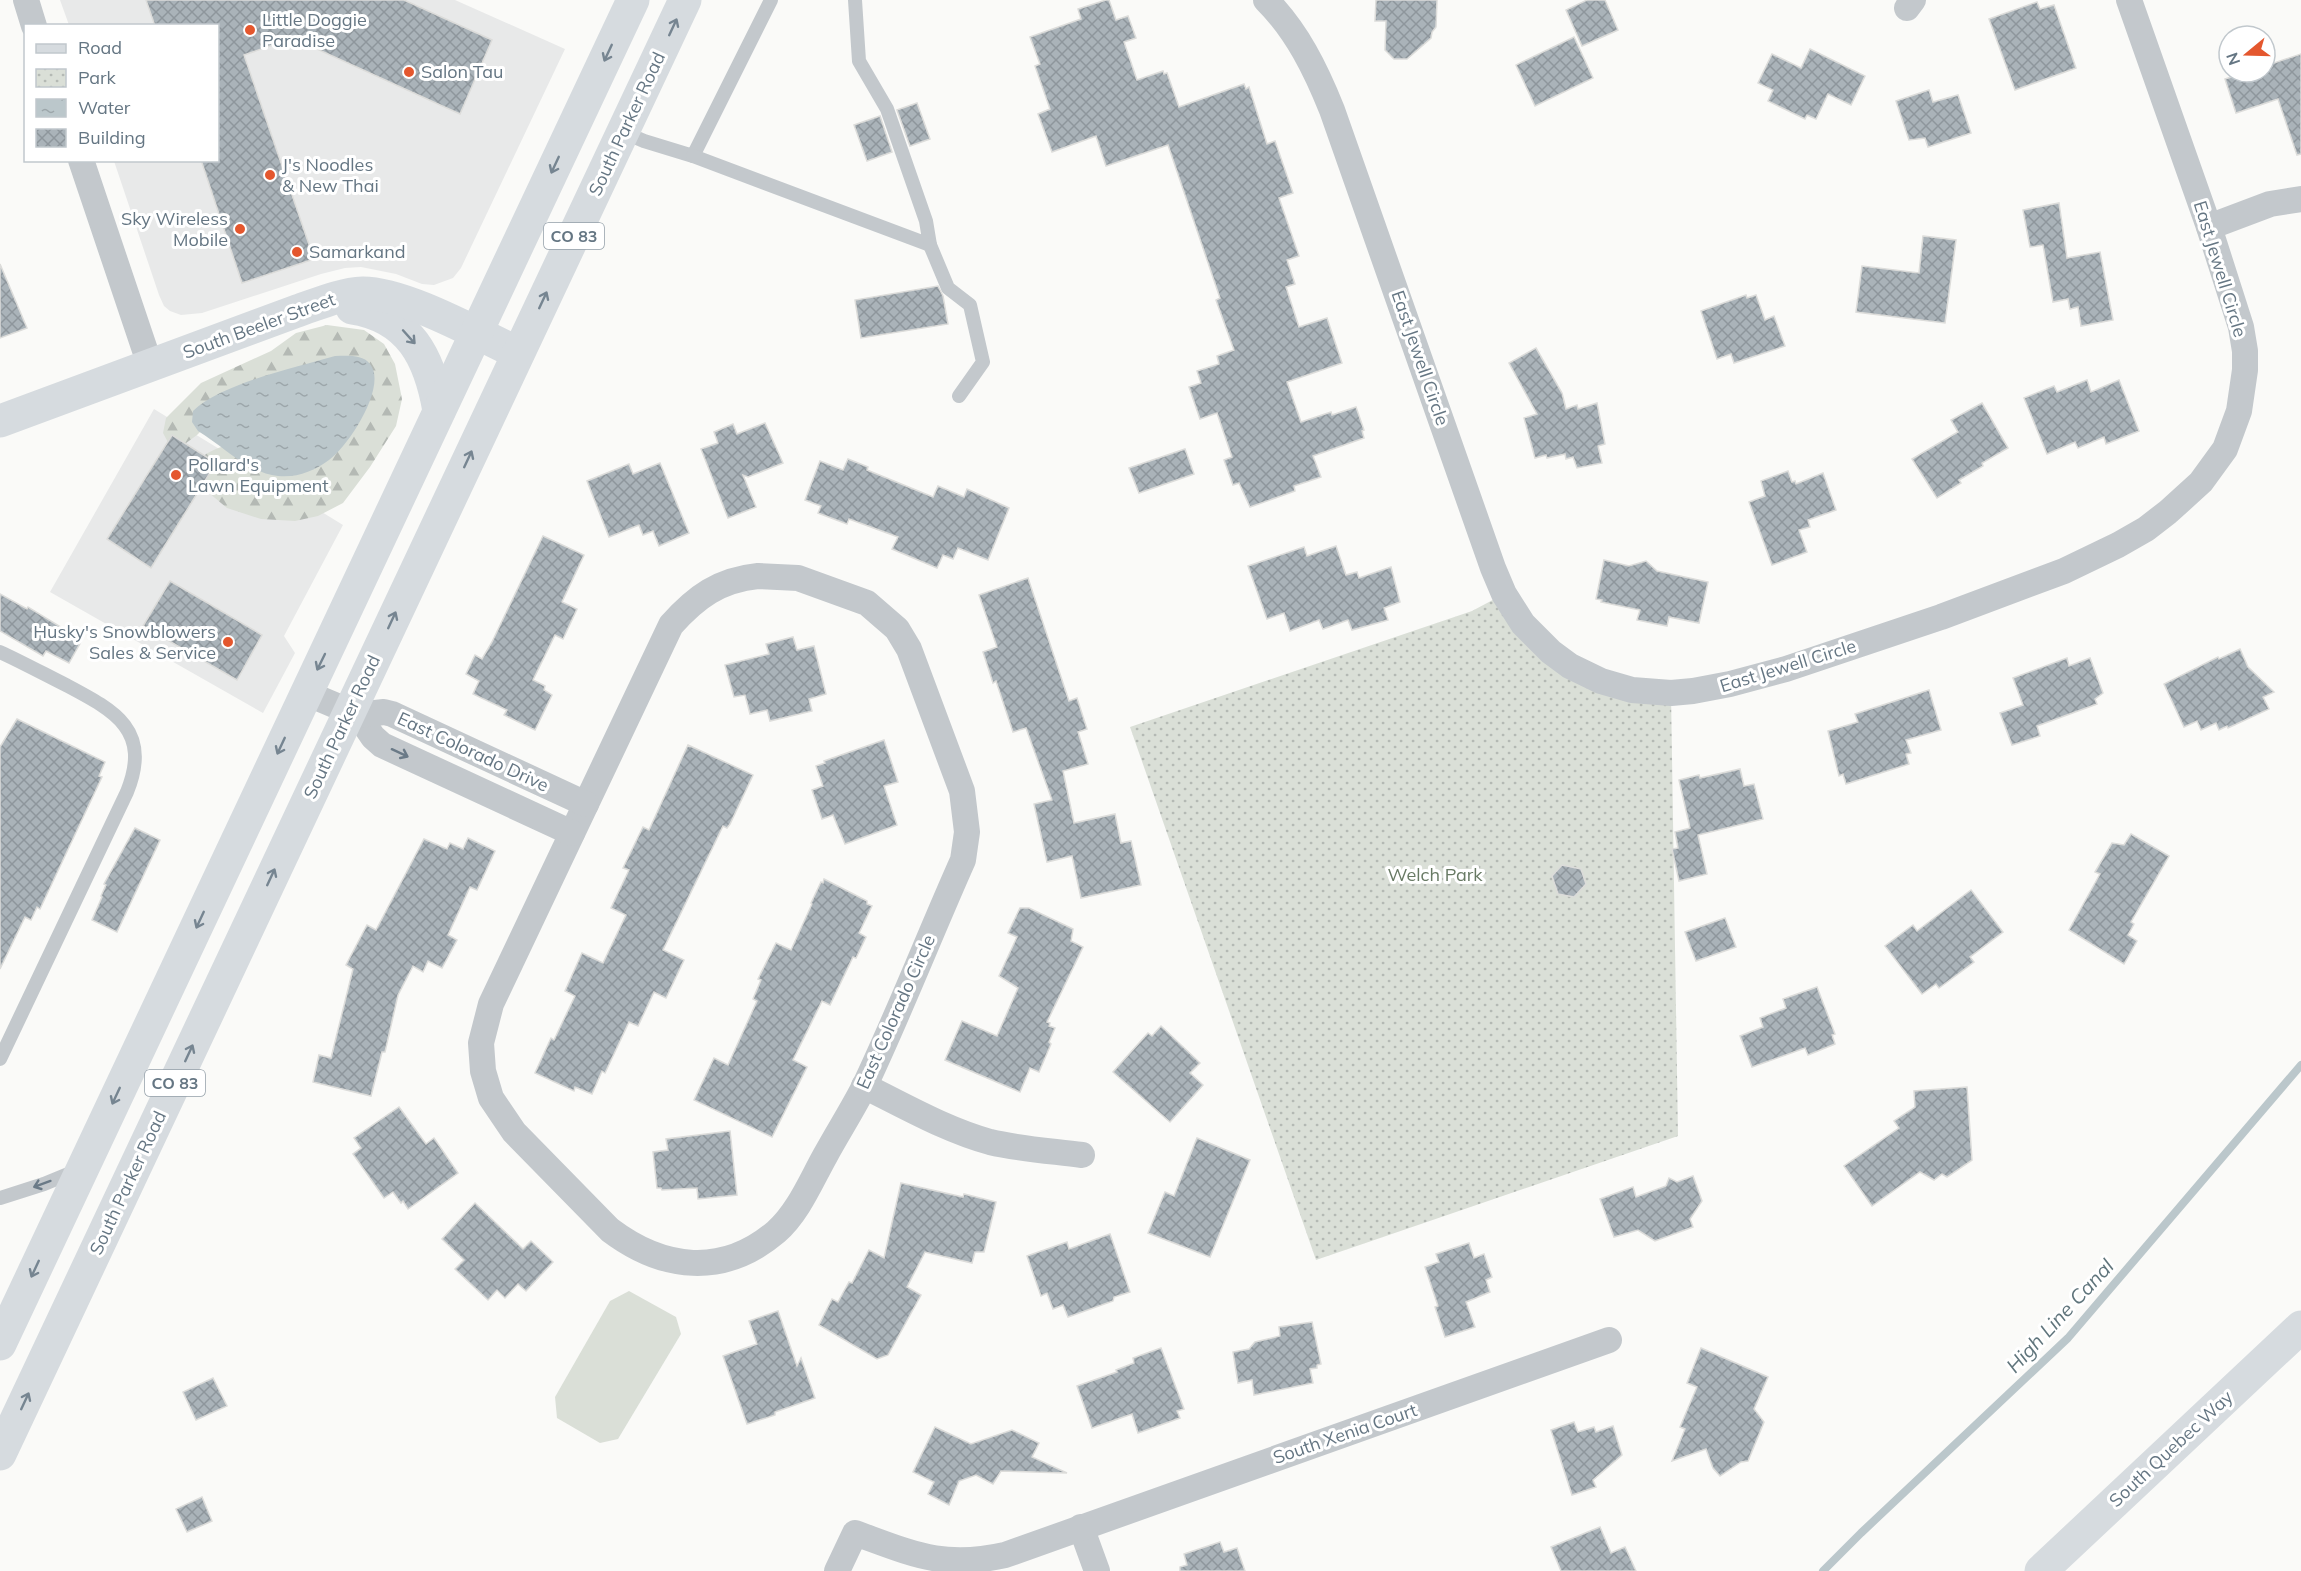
<svg xmlns="http://www.w3.org/2000/svg" width="2301" height="1571" viewBox="0 0 2301 1571" font-family="Mulish,sans-serif">
	<style>
		.built { fill: #e8e9e9 }
		.forest { fill: url(#forest-firs) }
		.park { fill: url(#park-dots) }
		.pitch { fill: #dadfd7 }
		.water { fill: url(#water-ripples) }
		.lines { fill: none; stroke-linecap: round; stroke-linejoin: round }
		.stream { stroke: #bbc7cb; stroke-width: 8 }
		.building { fill: url(#building-cross-hatch); stroke: #dcdcda; stroke-width: 1.5 }
		.lane { stroke: #c3c8cc; stroke-width: 14 }
		.street { stroke: #c3c8cc; stroke-width: 26 }
		.secondary { stroke: #d6dbdf; stroke-width: 33 }
		.primary { stroke: #d6dbdf; stroke-width: 33 }
		.oneway { stroke: #768591 }
		.oneway2 { stroke: #6a7a87 }
		.poi-dot { fill: #e4572e; stroke: #fff; stroke-width: 2 }
		.labels { text-anchor: middle; stroke-width: 6; stroke-linejoin: round; paint-order: stroke }
		.shield { fill: #fff; stroke: #939fa8; stroke-width: 1.5 }
		.shield-label { font-size: 16px; font-weight: bold; fill: #657683 }
		.poi-label { font-size: 18px; fill: #657683; stroke: #fff; text-anchor: start }
		.street-label { font-size: 18px; fill: #657683; stroke: #fff }
		.park-label { font-size: 18px; fill: #687a64; stroke: #fff }
		.water-label { font-size: 20px; font-style: italic; fill: #60757c; stroke: #fff }
	</style>
	<defs>
		<pattern id="forest-firs" width="22" height="20" patternUnits="userSpaceOnUse" patternTransform="scale(1.5)"><rect width="22" height="20" fill="#dadfd7"/><path d="M5 1l3.5 6h-7zM16 11l3.5 6h-7z" fill="#b4b9b4"/></pattern>
		<pattern id="park-dots" width="8" height="8" patternUnits="userSpaceOnUse" patternTransform="scale(1.5)"><rect width="8" height="8" fill="#dadfd7"/><path d="M2 2h.1M6 6h.1" fill="none" stroke="#b4b9b4" stroke-width="1.8" stroke-linecap="round"/></pattern>
		<pattern id="water-ripples" width="26" height="14" patternUnits="userSpaceOnUse" patternTransform="scale(1.5)"><rect width="26" height="14" fill="#bbc7cb"/><path d="M2 4q2-2 4 0t4 0M15 11q2-2 4 0t4 0" fill="none" stroke="#9ca6aa"/></pattern>
		<pattern id="building-cross-hatch" width="8" height="8" patternUnits="userSpaceOnUse" patternTransform="scale(1.5)"><rect width="8" height="8" fill="#aab3b9"/><path d="M0 0l8 8M0 8l8-8" fill="none" stroke="#8e969c"/></pattern>
	</defs>
	<rect width="100%" height="100%" fill="#fafaf8"/>
	<!-- built -->
	<g class="built">
		<polygon points="60,0 455,0 565,49 461,268 453,278 434,285 422,284 396,274 361,267 345,268 321,274 202,313 181,315 170,311 164,306 159,295 114,161 218,160 218,26 69,25"/>
		<polygon points="154,409 343,525 284,636 295,653 263,713 50,592"/>
	</g>
	<!-- forest -->
	<path class="forest" d="M 327,325 L 364,330 L 384,344 L 395,364 L 402,399 L 396,426 L 370,467 L 343,503 L 318,516 L 295,521 L 261,519 L 227,508 L 197,483 C 198,457 200,455 224,446 L 217,415 L 197,435 L 178,449 L 171,448 L 163,433 L 166,418 L 201,383 L 271,351 L 296,333 Z"/>
	<!-- park -->
	<polygon class="park" points="1504,594 1551,652 1671,693 1678,1136 1316,1260 1130,727 1472,611"/>
	<!-- pitch -->
	<polygon class="pitch" points="629,1291 676,1317 681,1334 618,1439 600,1443 557,1418 555,1397 610,1301"/>
	<!-- water -->
	<path class="water" d="M 335,356 C 347,356 362,354 370,364 C 388,386 348,447 329,460 C 314,471 297,478 278,476 C 248,473 223,446 198,431 L 192,422 L 193,411 C 220,384 297,367 335,356 Z"/>
	<g class="lines">
		<!-- stream -->
		<polyline class="stream" points="1823,1571 1861,1533 2068,1338 2301,1065"/>
	</g>
	<!-- building -->
	<g class="building">
		<polygon points="146,0 404,0 492,40 460,114 293,38 244,55 314,259 242,283 201,160 218,160 218,26 155,26"/>
		<polygon points="1106,0 1109,0 1116,20 1128,16 1136,38 1124,42 1137,80 1163,71 1164,74 1167,73 1179,107 1244,84 1246,89 1249,87 1267,144 1275,141 1293,193 1279,198 1299,256 1287,260 1295,284 1286,287 1299,327 1327,318 1342,363 1287,382 1301,422 1331,412 1332,415 1356,407 1364,430 1362,431 1364,438 1313,456 1321,477 1294,486 1295,491 1250,507 1239,483 1233,485 1224,460 1232,457 1217,413 1200,419 1189,387 1201,383 1197,371 1219,364 1217,356 1234,350 1216,300 1220,298 1168,145 1106,166 1096,136 1052,152 1038,114 1050,109 1035,66 1040,64 1030,37 1081,19 1078,9"/>
		<polygon points="1376,0 1437,0 1436,27 1432,32 1431,38 1407,59 1394,59 1385,50 1386,21 1375,21"/>
		<polygon points="1587,0 1605,0 1618,30 1582,46 1566,10"/>
		<polygon points="2037,2 2040,9 2054,5 2076,68 2015,90 1989,19"/>
		<polygon points="1574,37 1593,78 1535,106 1516,65"/>
		<polygon points="1810,49 1865,76 1851,105 1828,94 1816,119 1807,115 1805,119 1768,101 1773,90 1758,83 1772,54 1801,68"/>
		<polygon points="2301,54 2301,154 2297,155 2278,99 2236,113 2225,79 2247,72 2265,72 2265,66"/>
		<polygon points="1929,90 1933,102 1958,95 1971,133 1928,147 1925,138 1909,140 1896,101"/>
		<polygon points="917,103 930,139 910,146 897,110"/>
		<polygon points="880,116 892,152 867,161 854,125"/>
		<polygon points="2059,203 2067,258 2100,252 2113,320 2081,326 2078,307 2070,309 2068,299 2053,302 2043,245 2030,247 2023,210"/>
		<polygon points="1923,236 1956,240 1945,323 1856,312 1862,266 1919,273"/>
		<polygon points="0,264 27,328 0,338"/>
		<polygon points="938,286 943,296 948,324 861,338 855,300"/>
		<polygon points="1746,295 1747,298 1756,295 1765,320 1774,316 1785,346 1734,363 1731,354 1717,359 1701,311"/>
		<polygon points="1536,348 1562,393 1566,409 1577,405 1578,409 1597,403 1605,444 1598,446 1602,463 1577,468 1573,457 1566,459 1565,454 1547,458 1546,455 1535,458 1524,418 1537,414 1509,363"/>
		<polygon points="2087,380 2091,392 2119,380 2139,431 2106,444 2104,437 2078,448 2075,442 2047,454 2024,398 2054,386 2057,392"/>
		<polygon points="1982,403 2008,448 1982,463 1983,466 1959,480 1961,483 1937,498 1912,459 1958,432 1951,420"/>
		<polygon points="765,423 783,463 748,477 743,475 756,507 728,518 701,449 718,443 714,432 733,424 737,434"/>
		<polygon points="172,435 216,463 151,568 107,539"/>
		<polygon points="1185,449 1194,474 1139,493 1129,468"/>
		<polygon points="848,459 868,467 867,470 933,497 938,486 964,497 967,489 1009,508 988,560 958,548 953,559 943,555 937,568 892,549 898,537 849,519 847,524 818,513 821,506 805,500 820,461 843,470"/>
		<polygon points="660,463 689,533 659,546 653,531 643,535 639,525 609,537 587,481 629,464 633,474"/>
		<polygon points="1788,471 1792,482 1795,481 1796,484 1823,473 1836,510 1808,520 1810,527 1799,530 1807,552 1772,565 1749,502 1765,496 1761,481"/>
		<polygon points="543,536 584,555 562,602 577,609 563,639 555,635 533,680 545,686 544,690 552,695 535,730 504,715 507,710 473,694 479,681 466,674 475,655 482,659 492,642"/>
		<polygon points="1336,546 1346,575 1357,572 1359,578 1391,567 1400,602 1384,608 1388,620 1352,630 1348,620 1323,629 1319,620 1290,631 1284,613 1267,619 1248,566 1304,547 1307,556"/>
		<polygon points="1604,560 1629,566 1646,561 1657,571 1708,582 1699,623 1669,617 1667,626 1637,620 1640,610 1601,602 1602,600 1596,599"/>
		<polygon points="1028,578 1069,701 1077,698 1087,729 1078,732 1088,764 1063,771 1074,823 1115,814 1121,843 1131,841 1141,885 1081,898 1072,856 1047,862 1034,804 1052,800 1026,728 1013,732 996,681 993,683 983,652 997,647 979,595"/>
		<polygon points="170,581 262,635 237,680 143,626"/>
		<polygon points="0,594 27,609 28,607 82,640 69,663 46,651 43,656 0,631"/>
		<polygon points="793,637 797,650 814,646 826,694 809,699 812,711 770,721 767,710 750,714 745,695 734,697 725,665 769,654 766,644"/>
		<polygon points="2240,649 2248,667 2274,692 2263,697 2269,709 2228,728 2227,726 2219,730 2216,723 2201,730 2197,721 2184,727 2164,684 2218,657 2219,659"/>
		<polygon points="2067,658 2069,666 2090,658 2103,693 2095,699 2097,704 2037,726 2040,736 2012,745 2000,713 2023,705 2013,678"/>
		<polygon points="1929,690 1941,730 1906,740 1911,753 1906,754 1909,764 1846,784 1843,774 1839,776 1828,731 1858,722 1855,714"/>
		<polygon points="17,719 105,762 99,776 102,777 40,909 37,907 31,920 25,917 0,969 0,747"/>
		<polygon points="884,740 898,782 884,786 897,825 845,844 833,815 822,819 812,790 823,786 816,766 825,763 824,761"/>
		<polygon points="688,745 753,775 730,824 727,828 723,826 663,950 684,960 666,998 654,992 638,1026 629,1022 605,1073 602,1071 592,1094 575,1087 574,1091 535,1073 551,1038 554,1040 575,996 565,991 582,953 603,963 626,915 611,908 629,870 623,868 643,827 649,830"/>
		<polygon points="1740,769 1744,786 1754,784 1763,819 1698,835 1707,874 1679,881 1672,849 1678,848 1675,832 1690,828 1679,780 1699,775 1700,778"/>
		<polygon points="135,828 160,840 117,932 92,920 102,897 101,896 106,885 104,884"/>
		<polygon points="2131,834 2169,856 2131,922 2134,924 2128,935 2137,941 2124,964 2069,930 2100,874 2095,872 2112,843 2124,845"/>
		<polygon points="468,838 495,851 477,890 470,887 448,935 457,940 442,968 428,961 423,972 413,966 398,995 385,1052 382,1052 371,1096 313,1082 319,1055 331,1058 353,969 346,965 367,925 376,930 424,839 447,849 450,843 463,849"/>
		<polygon points="1562,865 1581,869 1586,884 1574,897 1558,894 1552,876"/>
		<polygon points="824,879 867,901 867,904 872,906 859,933 866,937 856,958 853,957 830,1005 822,1001 793,1060 807,1067 772,1137 694,1100 714,1058 728,1065 757,1001 753,999 761,980 758,979 776,943 791,950 812,904 811,903 821,882 823,883"/>
		<polygon points="1971,890 2003,932 1970,957 1974,962 1939,988 1936,984 1922,994 1885,946 1913,925 1917,931"/>
		<polygon points="1020,908 1029,908 1073,929 1071,941 1083,947 1047,1022 1050,1023 1049,1026 1055,1028 1049,1042 1051,1044 1039,1072 1030,1068 1020,1092 945,1060 962,1021 997,1036 1018,988 999,976 1017,937 1008,933"/>
		<polygon points="1725,918 1736,947 1696,961 1685,932"/>
		<polygon points="1817,987 1835,1034 1832,1035 1835,1044 1808,1055 1805,1048 1752,1067 1740,1036 1763,1027 1760,1018 1786,1008 1783,999"/>
		<polygon points="1161,1026 1200,1063 1190,1073 1203,1085 1170,1122 1113,1072 1148,1033 1152,1036"/>
		<polygon points="1967,1087 1972,1160 1947,1177 1942,1174 1934,1180 1920,1172 1872,1206 1844,1166 1899,1128 1894,1121 1915,1107 1914,1091"/>
		<polygon points="399,1107 426,1144 434,1138 458,1173 408,1209 403,1201 401,1203 393,1192 384,1198 353,1154 361,1148 354,1138"/>
		<polygon points="730,1131 737,1195 698,1199 697,1188 662,1190 661,1188 657,1188 653,1152 668,1150 666,1139"/>
		<polygon points="1197,1138 1250,1160 1210,1257 1148,1233 1165,1192 1174,1196"/>
		<polygon points="1693,1176 1702,1201 1690,1219 1693,1227 1655,1241 1638,1230 1614,1237 1600,1199 1633,1187 1636,1197 1666,1186 1669,1178 1677,1182"/>
		<polygon points="901,1183 963,1197 964,1194 996,1202 984,1252 975,1252 972,1263 925,1252 907,1287 921,1295 888,1355 877,1359 819,1325 832,1299 838,1302 849,1282 852,1283 869,1250 884,1258"/>
		<polygon points="475,1203 523,1249 531,1241 553,1262 526,1291 518,1284 505,1298 497,1290 488,1300 455,1269 464,1260 442,1239"/>
		<polygon points="1110,1234 1130,1292 1114,1297 1113,1301 1068,1317 1063,1305 1053,1309 1047,1293 1041,1296 1027,1256 1067,1242 1069,1249"/>
		<polygon points="1469,1243 1474,1258 1484,1254 1492,1277 1486,1280 1490,1292 1466,1302 1475,1327 1445,1337 1435,1307 1438,1306 1425,1267 1439,1262 1436,1254"/>
		<polygon points="778,1311 797,1366 801,1358 815,1398 775,1412 775,1415 747,1424 723,1356 757,1344 749,1321"/>
		<polygon points="1312,1322 1321,1364 1317,1365 1317,1368 1310,1369 1313,1383 1254,1395 1252,1380 1238,1383 1233,1352 1249,1349 1255,1342 1280,1336 1279,1327"/>
		<polygon points="1161,1348 1184,1409 1177,1411 1180,1418 1138,1433 1132,1414 1092,1428 1077,1386 1117,1372 1116,1370 1134,1363 1133,1358"/>
		<polygon points="1701,1348 1768,1377 1754,1409 1764,1422 1748,1461 1741,1462 1720,1476 1713,1468 1706,1449 1672,1461 1685,1429 1680,1427 1697,1387 1687,1383"/>
		<polygon points="213,1378 227,1406 196,1420 183,1392"/>
		<polygon points="1574,1422 1578,1432 1594,1427 1596,1432 1613,1426 1622,1455 1593,1480 1596,1487 1572,1495 1551,1430"/>
		<polygon points="935,1427 971,1444 1012,1430 1039,1443 1032,1457 1067,1473 1001,1471 993,1484 976,1475 959,1481 949,1505 928,1494 934,1482 913,1472"/>
		<polygon points="202,1497 212,1521 187,1532 176,1509"/>
		<polygon points="1600,1527 1611,1553 1625,1547 1636,1571 1561,1571 1551,1547"/>
		<polygon points="1220,1542 1224,1552 1237,1548 1245,1571 1180,1571 1180,1567 1187,1565 1184,1554"/>
	</g>
	<g class="lines">
		<!-- lane -->
		<g class="lane">
			<polyline points="623,132 644,141 693,156 771,0"/>
			<polyline points="693,156 930,245 926,221 887,109 859,61 855,0"/>
			<polyline points="930,245 948,288 970,305 983,362 959,396"/>
			<path d="M 0,652 C 22,662 44,674 66,685 C 115,711 152,730 127,792 L 0,1059"/>
			<polyline points="0,1198 44,1184 78,1170"/>
		</g>
		<!-- street -->
		<g class="street">
			<polyline points="26,0 34,26"/>
			<path d="M 1266,0 C 1297,31 1316,70 1332,110 L 1493,568 L 1504,594 L 1523,624 L 1551,652 L 1570,666 L 1601,681 L 1632,690 L 1671,693 L 1693,691 L 1730,684 L 1786,669 L 1941,617 L 2064,571 L 2118,545 L 2146,529 L 2168,512 L 2201,482 L 2225,449 L 2239,411 L 2245,370 L 2245,351 L 2241,327 L 2209,227 L 2129,0"/>
			<polyline points="1907,8 1913,0"/>
			<polyline points="81,160 150,365"/>
			<polyline points="2209,227 2270,204 2301,199"/>
			<path d="M 758,576 L 798,578 L 867,603 L 897,629 L 909,649 L 962,791 L 967,832 L 963,860 C 930,934 900,1011 865,1085 C 853,1109 838,1132 825,1156 C 811,1181 798,1213 776,1232 C 723,1277 663,1270 610,1230 L 514,1132 L 491,1098 L 483,1071 L 481,1043 L 491,1004 L 671,625 C 696,597 719,580 758,576 Z"/>
			<polyline points="306,693 358,715 373,737 382,745 572,833"/>
			<polyline points="358,715 384,712 392,714 586,804"/>
			<path d="M 864,1086 C 905,1106 946,1130 990,1142 C 1020,1149 1051,1151 1082,1155"/>
			<polyline points="1081,1527 1097,1571"/>
			<path d="M 837,1571 L 855,1533 C 913,1554 943,1569 1005,1555 L 1609,1340"/>
		</g>
		<!-- secondary -->
		<g class="secondary">
			<path d="M 352,308 C 410,317 430,358 439,411"/>
			<path d="M 0,421 L 297,311 C 318,304 340,294 363,293 C 405,293 479,335 518,353"/>
			<polyline points="2041,1571 2301,1327"/>
		</g>
		<!-- primary -->
		<g class="primary">
			<polyline points="0,1344 633,0"/>
			<polyline points="0,1454 685,0"/>
		</g>
	</g>
	<!-- one-way arrows -->
	<defs><path id="oneway-shaft" d="M-6 0H5M1.5-3L5.5 0L1.5 3" fill="none" stroke-width="1.6" stroke-linecap="round" stroke-linejoin="round" transform="scale(1.5)"/></defs>
	<g class="oneway">
		<use href="#oneway-shaft" transform="translate(673 27) rotate(-65)"/>
		<use href="#oneway-shaft" transform="translate(608 53) rotate(115)"/>
		<use href="#oneway-shaft" transform="translate(555 165) rotate(115)"/>
		<use href="#oneway-shaft" transform="translate(543 300) rotate(-65)"/>
		<use href="#oneway-shaft" transform="translate(409 337) rotate(48)"/>
		<use href="#oneway-shaft" transform="translate(468 459) rotate(-65)"/>
		<use href="#oneway-shaft" transform="translate(392 620) rotate(-65)"/>
		<use href="#oneway-shaft" transform="translate(321 662) rotate(116)"/>
		<use href="#oneway-shaft" transform="translate(281 746) rotate(115)"/>
		<use href="#oneway-shaft" transform="translate(271 877) rotate(-65)"/>
		<use href="#oneway-shaft" transform="translate(200 920) rotate(115)"/>
		<use href="#oneway-shaft" transform="translate(189 1053) rotate(-65)"/>
		<use href="#oneway-shaft" transform="translate(116 1096) rotate(115)"/>
		<use href="#oneway-shaft" transform="translate(35 1269) rotate(115)"/>
		<use href="#oneway-shaft" transform="translate(25 1401) rotate(-65)"/>
	</g>
	<g class="oneway2">
		<use href="#oneway-shaft" transform="translate(400 753) rotate(25)"/>
		<use href="#oneway-shaft" transform="translate(42 1184) rotate(160)"/>
	</g>
	<!-- markers -->
	<g class="poi-dot">
		<circle cx="250" cy="30" r="6"/>
		<circle cx="409" cy="72" r="6"/>
		<circle cx="270" cy="175" r="6"/>
		<circle cx="240" cy="229" r="6"/>
		<circle cx="297" cy="252" r="6"/>
		<circle cx="176" cy="475" r="6"/>
		<circle cx="228" cy="642" r="6"/>
	</g>
	<g class="labels">
		<!-- shield labels -->
		<g class="shield">
			<rect x="544" y="223" width="60" height="26" rx="4.5"/>
			<rect x="145" y="1070" width="60" height="26" rx="4.5"/>
		</g>
		<g class="shield-label">
			<text x="574" y="242">CO 83</text>
			<text x="175" y="1089">CO 83</text>
		</g>
		<!-- poi labels -->
		<g class="poi-label">
			<text x="262" y="26">Little Doggie<tspan x="262" dy="21">Paradise</tspan></text>
			<text x="421" y="78">Salon Tau</text>
			<text x="282" y="171">J's Noodles<tspan x="282" dy="21">&amp; New Thai</tspan></text>
			<text x="228" y="225" text-anchor="end">Sky Wireless<tspan x="228" dy="21">Mobile</tspan></text>
			<text x="309" y="258">Samarkand</text>
			<text x="188" y="471">Pollard's<tspan x="188" dy="21">Lawn Equipment</tspan></text>
			<text x="216" y="638" text-anchor="end">Husky's Snowblowers<tspan x="216" dy="21">Sales &amp; Service</tspan></text>
		</g>
		<!-- street labels -->
		<g class="street-label">
			<text transform="translate(627 124) rotate(-65)" y="6">South Parker Road</text>
			<text transform="translate(2220 269) rotate(73)" y="6">East Jewell Circle</text>
			<text transform="translate(259 326) rotate(-20)" y="6">South Beeler Street</text>
			<text transform="translate(1420 358) rotate(71)" y="6">East Jewell Circle</text>
			<text transform="translate(1788 666) rotate(-17)" y="6">East Jewell Circle</text>
			<text transform="translate(342 727) rotate(-65)" y="6">South Parker Road</text>
			<text transform="translate(473 752) rotate(25)" y="6">East Colorado Drive</text>
			<text transform="translate(896 1012) rotate(-66)" y="6">East Colorado Circle</text>
			<text transform="translate(128 1183) rotate(-65)" y="6">South Parker Road</text>
			<text transform="translate(1345 1434) rotate(-19)" y="6">South Xenia Court</text>
			<text transform="translate(2171 1449) rotate(-43)" y="6">South Quebec Way</text>
		</g>
		<!-- park labels -->
		<g class="park-label">
			<text x="1435" y="881">Welch Park</text>
		</g>
		<!-- water labels -->
		<g class="water-label">
			<text transform="translate(2060 1316) rotate(-47)" y="7">High Line Canal</text>
		</g>
	</g>
	<!-- legend -->
	<rect x="24" y="24" width="195" height="138" fill="#ffffff" stroke="#c1c8cd" stroke-width="1.5"/>
	<rect x="36" y="44" width="30" height="9" fill="#d6dbdf" stroke="#c1c8cd" stroke-width="1.5"/>
	<text x="78" y="54" font-size="18" fill="#657683">Road</text>
	<rect x="36" y="69" width="30" height="18" fill="url(#park-dots)" stroke="#c1c8cd" stroke-width="1.5"/>
	<text x="78" y="84" font-size="18" fill="#657683">Park</text>
	<rect x="36" y="99" width="30" height="18" fill="url(#water-ripples)" stroke="#c1c8cd" stroke-width="1.5"/>
	<text x="78" y="114" font-size="18" fill="#657683">Water</text>
	<rect x="36" y="129" width="30" height="18" fill="url(#building-cross-hatch)" stroke="#c1c8cd" stroke-width="1.5"/>
	<text x="78" y="144" font-size="18" fill="#657683">Building</text>
	<!-- north arrow -->
	<g transform="translate(2247 54) rotate(251)"><circle r="28" fill="#ffffff" stroke="#c1c8cd" stroke-width="1.5"/>
	<path d="M0-4.5L10 22L0 15L-10 22Z" fill="#e4572e"/>
	<text y="-9" font-size="16" font-weight="bold" text-anchor="middle" fill="#657683">N</text>
	</g>
</svg>
